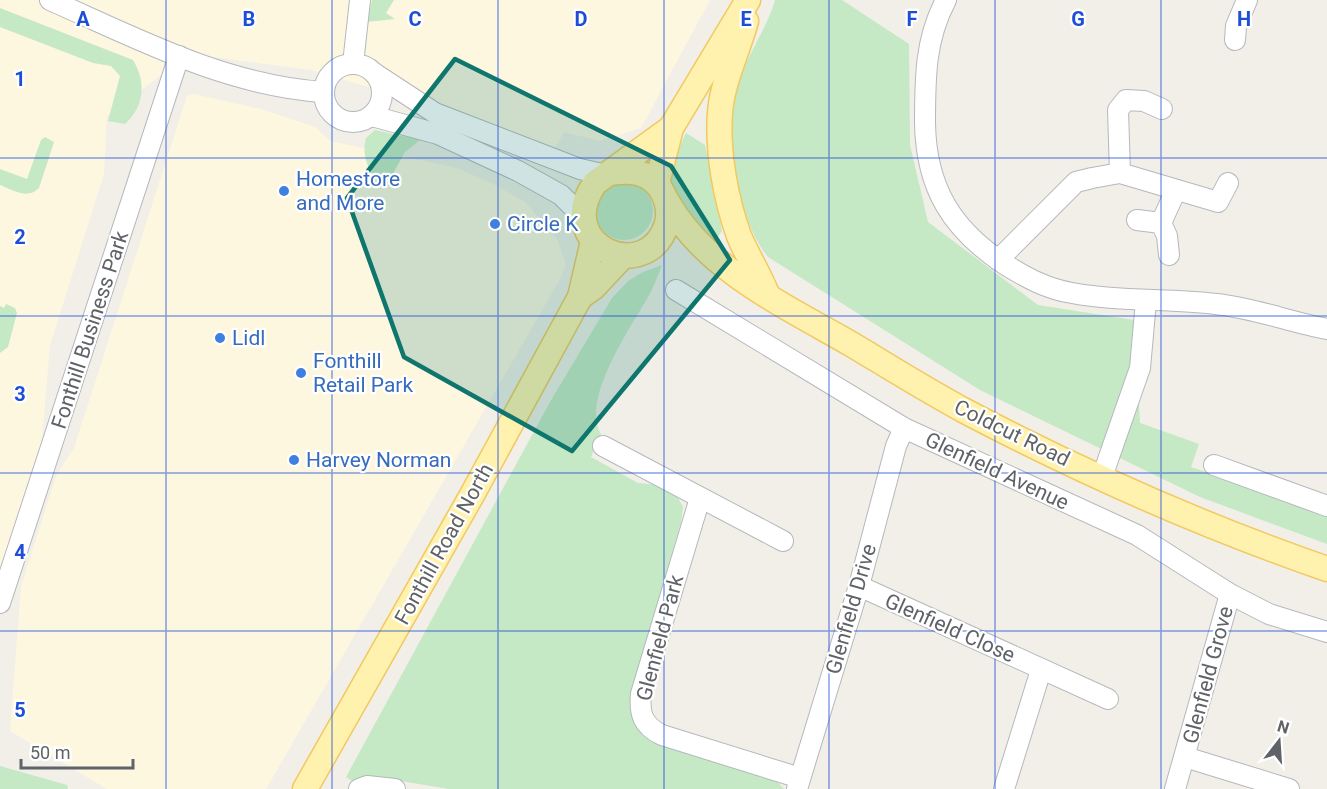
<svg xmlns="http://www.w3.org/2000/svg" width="1327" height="789" viewBox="0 0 1327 789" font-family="Roboto,sans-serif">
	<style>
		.commercial { fill: #fef7e0 }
		.green { fill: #c5e8c5 }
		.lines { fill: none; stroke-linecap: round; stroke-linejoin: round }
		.minor-casing { stroke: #b5b8bc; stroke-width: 22 }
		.major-casing { stroke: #f2c960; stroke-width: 27 }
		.minor { stroke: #fff; stroke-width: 20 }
		.major { stroke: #fff2af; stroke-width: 24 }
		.marked { fill: #0f766e; fill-opacity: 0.2; stroke: #0f766e; stroke-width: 4.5; stroke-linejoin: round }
		.grid { fill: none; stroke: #1d4ed8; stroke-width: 1.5; stroke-opacity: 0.55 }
		.shop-dot { fill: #3f7fe0; stroke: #fff; stroke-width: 2 }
		.labels { text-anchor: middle; stroke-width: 4.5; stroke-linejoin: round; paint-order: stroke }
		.shop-label { font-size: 21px; fill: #366cbe; stroke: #fff; text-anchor: start }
		.street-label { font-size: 21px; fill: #5f6368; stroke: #fff }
		.grid-label { font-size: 20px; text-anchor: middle; font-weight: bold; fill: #1d4ed8; stroke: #fff; stroke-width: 4.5; stroke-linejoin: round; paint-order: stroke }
	</style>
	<rect width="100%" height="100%" fill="#f1efe8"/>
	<!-- commercial -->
	<g class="commercial">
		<polygon points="0,0 710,0 641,128 600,141 564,132 555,148 502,133 442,109 311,70 189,54 107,116 104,174 50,345 38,485 0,603"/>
		<polygon points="194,94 261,109 315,127 330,141 457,168 495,185 525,202 557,239 566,265 560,279 266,789 107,789 10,731 21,587 56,476 74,448 187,96"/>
	</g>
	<!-- green -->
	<g class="green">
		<polygon points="372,0 394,0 386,13 395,19 367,22"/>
		<path d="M 775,0 L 842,0 L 909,44 L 910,145 L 928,222 L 1038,305 L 1134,320 L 1140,423 L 1199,444 L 1191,467 L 1327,515 L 1327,544 L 1200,497 L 980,390 L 768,257 C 736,218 723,127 739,80 C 749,52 767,28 775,0 Z"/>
		<path d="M 0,8 L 133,60 C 146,81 145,106 125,124 L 108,121 L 120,76 L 111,66 L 93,63 L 0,27 Z"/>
		<path d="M 375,130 L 420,140 L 405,152 L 386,186 C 369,175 361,157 366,138 Z"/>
		<path d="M 686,133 L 705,145 L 722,231 L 713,244 C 702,236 696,227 689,216 C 665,181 667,172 686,133 Z"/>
		<path d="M 45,137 L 54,142 L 39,188 C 27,200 13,190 0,185 L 0,169 L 27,179 L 41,140 Z"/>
		<circle cx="624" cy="211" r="29"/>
		<path d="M 662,265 C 657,277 653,289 647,299 C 630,328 580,401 601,434 L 591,457 L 638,483 L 659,485 L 676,494 L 683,507 L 681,522 L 630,698 L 631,713 L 644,735 L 773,777 L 784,789 L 449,789 L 371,776 L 352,781 L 346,777 L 550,402 L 612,298 L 628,281 L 643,272 Z"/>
		<polygon points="6,304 15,308 17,313 8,347 0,353 0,306 4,308"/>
		<polygon points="0,766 67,785 68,789 0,789"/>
	</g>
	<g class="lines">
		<!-- minor casing -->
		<g class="minor-casing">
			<g id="minor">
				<path d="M 50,0 C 138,39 227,86 324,92"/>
				<path d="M 946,0 C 925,39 925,79 925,123 C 926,188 952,230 1006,265 C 1027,278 1047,289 1072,293 C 1120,302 1169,298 1216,304 C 1254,308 1290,322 1327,329"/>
				<polyline points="1235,40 1236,26 1247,0"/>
				<circle cx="353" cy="93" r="29"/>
				<polyline points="353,64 360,0"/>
				<polyline points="374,73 435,113 580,169 606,175"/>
				<polyline points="372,116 438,134 518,171 561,195 583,217"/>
				<polyline points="1120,173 1118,110 1126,100 1144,101 1162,109"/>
				<polyline points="1137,220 1161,223 1167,236 1169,255"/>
				<polyline points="1161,223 1176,190"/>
				<polyline points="998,260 1076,182 1092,178 1120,173 1218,202 1228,183"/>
				<polyline points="676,290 904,428 1137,535 1230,594 1269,614 1327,632"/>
				<polyline points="603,446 783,541"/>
				<polyline points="1214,465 1327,506"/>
				<polyline points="1102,477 1140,368 1146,301"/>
				<path d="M 700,498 L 641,694 C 639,714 643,726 662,735 L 800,778"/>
				<polyline points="859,586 1108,699"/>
				<polyline points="0,603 179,56"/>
				<polyline points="1185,757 1289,789"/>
				<polyline points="359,789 367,786 395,789"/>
				<polyline points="797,789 859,586 896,446 904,428"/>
				<polyline points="1004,789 1041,670"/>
				<polyline points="1175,789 1230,594"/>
			</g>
		</g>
		<!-- major casing -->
		<g class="major-casing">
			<g id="major">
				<path d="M 746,21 C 738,51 722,82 720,113 C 717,152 726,200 739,236 C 747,255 759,274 767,294"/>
				<path d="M 611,173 C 630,170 648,171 660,188 C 667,199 670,211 667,223 C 649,287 551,247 595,183 L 671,128 L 748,0"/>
				<polyline points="657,183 671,128"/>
				<path d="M 667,201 C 705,269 785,306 851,344 C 888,366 926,390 965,411 C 1081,472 1203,526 1327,569"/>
				<polyline points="580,297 593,288 623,256"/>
				<polyline points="305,789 472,495 580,297 593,241"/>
			</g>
		</g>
		<!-- minor -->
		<use href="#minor" class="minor"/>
		<!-- major -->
		<use href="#major" class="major"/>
	</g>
	<!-- marked area -->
	<path class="marked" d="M 455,59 L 671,166 L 730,260 L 572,451 L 404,357 L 347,198 Z"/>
	<!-- grid -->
	<path class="grid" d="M 166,0 L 166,789M 332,0 L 332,789M 498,0 L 498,789M 664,0 L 664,789M 829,0 L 829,789M 995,0 L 995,789M 1161,0 L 1161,789M 0,158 L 1327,158M 0,316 L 1327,316M 0,473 L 1327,473M 0,631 L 1327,631"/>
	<!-- markers -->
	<g class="shop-dot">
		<circle cx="284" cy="191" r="6"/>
		<circle cx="495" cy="224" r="6"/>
		<circle cx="220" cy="338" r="6"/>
		<circle cx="301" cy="373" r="6"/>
		<circle cx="294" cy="460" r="6"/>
	</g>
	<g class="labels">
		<!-- shop labels -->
		<g class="shop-label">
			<text x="296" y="186">Homestore<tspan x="296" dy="24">and More</tspan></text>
			<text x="507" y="231">Circle K</text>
			<text x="232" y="345">Lidl</text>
			<text x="313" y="368">Fonthill<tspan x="313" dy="24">Retail Park</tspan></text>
			<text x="306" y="467">Harvey Norman</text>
		</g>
		<!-- street labels -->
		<g class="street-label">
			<text transform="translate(90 330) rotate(-72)" y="7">Fonthill Business Park</text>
			<text transform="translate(1012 433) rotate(26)" y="7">Coldcut Road</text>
			<text transform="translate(997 471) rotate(25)" y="7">Glenfield Avenue</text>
			<text transform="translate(444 544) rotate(-61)" y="7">Fonthill Road North</text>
			<text transform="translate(851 609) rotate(-74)" y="7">Glenfield Drive</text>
			<text transform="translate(950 628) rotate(24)" y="7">Glenfield Close</text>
			<text transform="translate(660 638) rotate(-75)" y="7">Glenfield Park</text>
			<text transform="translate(1208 675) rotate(-75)" y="7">Glenfield Grove</text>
		</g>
	</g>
	<g class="grid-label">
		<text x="83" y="26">A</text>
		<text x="249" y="26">B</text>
		<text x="415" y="26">C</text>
		<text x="581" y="26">D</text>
		<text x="746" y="26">E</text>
		<text x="912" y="26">F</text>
		<text x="1078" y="26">G</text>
		<text x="1244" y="26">H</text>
		<text x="20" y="86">1</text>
		<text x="20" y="244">2</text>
		<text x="20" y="401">3</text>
		<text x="20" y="559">4</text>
		<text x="20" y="717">5</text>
	</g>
	<!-- north arrow -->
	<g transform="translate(1279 741) rotate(17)" stroke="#ffffff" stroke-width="4.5" paint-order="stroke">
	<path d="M0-4.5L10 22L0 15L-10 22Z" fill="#5f6368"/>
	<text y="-9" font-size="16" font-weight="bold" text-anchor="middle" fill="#5f6368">N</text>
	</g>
	<!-- scale -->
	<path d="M21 759v9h112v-9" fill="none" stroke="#5f6368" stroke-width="3"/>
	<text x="30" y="759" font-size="18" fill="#5f6368" stroke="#ffffff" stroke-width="4.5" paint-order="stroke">50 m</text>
</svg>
